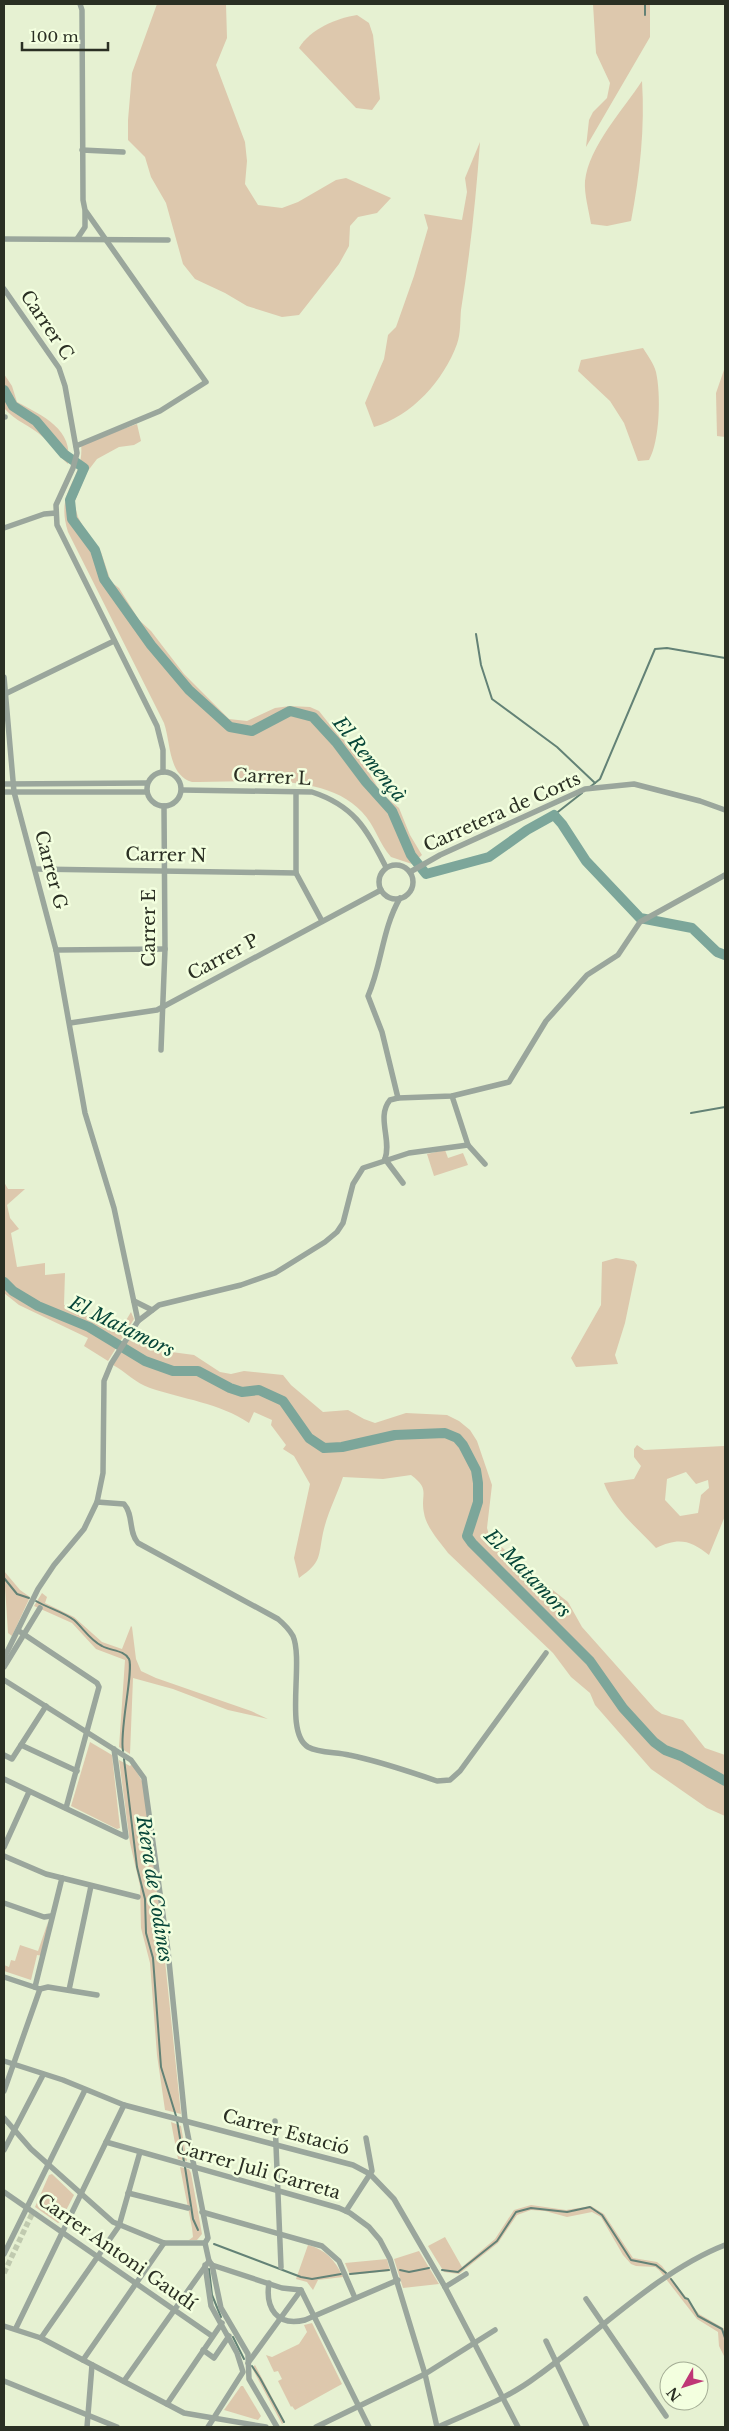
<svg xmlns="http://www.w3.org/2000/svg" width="729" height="2431" viewBox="0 0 729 2431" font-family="'Libre Baskerville',serif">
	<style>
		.green { fill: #ddc8ad; fill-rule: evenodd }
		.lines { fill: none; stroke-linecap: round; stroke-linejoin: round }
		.stream { stroke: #638276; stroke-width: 2 }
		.river { stroke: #7ca69a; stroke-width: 10 }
		.minor-tunnel { stroke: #c0caaf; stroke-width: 5.5; stroke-dasharray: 5.5 3; stroke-linecap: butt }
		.minor { stroke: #9aa69c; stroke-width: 5.5 }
		.labels { text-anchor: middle; stroke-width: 5; stroke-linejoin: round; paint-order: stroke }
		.street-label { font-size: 18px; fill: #2a2f23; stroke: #f3ffdf }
		.water-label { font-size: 19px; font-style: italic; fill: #064538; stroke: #f3ffdf }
	</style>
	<rect width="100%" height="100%" fill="#e6f1d2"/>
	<!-- green -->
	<g class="green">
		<polygon points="157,4 226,4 227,38 216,65 245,142 247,161 245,184 258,205 282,208 298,202 336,180 346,178 391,198 377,213 358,217 350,226 349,246 339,264 299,315 282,317 247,306 225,293 195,279 183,264 166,203 151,177 145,157 128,140 128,120 132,73"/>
		<polygon points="593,4 650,4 650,37 586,147 589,120 593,112 607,98 610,83 596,53"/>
		<path d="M 357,15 L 369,23 L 373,35 L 380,99 L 372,110 L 356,108 L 299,48 C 310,29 337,18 357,15 Z"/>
		<path d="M 642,81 C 645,128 640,174 631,221 L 607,226 L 591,224 C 589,211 584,194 585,181 C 589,146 623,110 642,81 Z"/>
		<path d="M 480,142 C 476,198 470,254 461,310 C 460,320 461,333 457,344 C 444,380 412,416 374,427 L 365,403 L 384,359 L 388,335 L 396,327 L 414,276 L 428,228 L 424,214 L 462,220 L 467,192 L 465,178 Z"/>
		<path d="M 643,348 C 648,356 654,364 656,372 C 661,394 660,441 649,460 L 638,461 L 624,423 L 610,401 L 578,371 L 581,360 Z"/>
		<polygon points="725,367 725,437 717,436 716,393"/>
		<path d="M 4,374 L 12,386 L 17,402 C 43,416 74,429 68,464 C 58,456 52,444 43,437 C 30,425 16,422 4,408 Z"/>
		<path d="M 137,424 L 141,441 L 134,445 L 119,447 L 97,459 L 87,472 L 74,503 L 78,517 L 91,541 L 101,552 L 111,582 L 119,588 L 139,620 L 151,631 L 184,674 L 229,719 L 247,721 L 275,708 L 290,706 L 310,707 L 319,711 L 338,735 L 356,751 L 381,793 L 399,808 L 410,835 L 422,855 L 412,864 L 391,857 C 379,844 375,825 362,812 C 324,771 244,783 192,782 C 168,775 171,743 164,723 L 68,532 C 54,489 85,480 81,444 Z"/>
		<polygon points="445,1150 448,1158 463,1153 468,1165 434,1176 427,1154"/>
		<polygon points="4,1182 8,1189 25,1189 7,1205 10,1218 19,1229 11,1233 17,1267 45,1263 45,1275 65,1273 64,1305 109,1325 114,1321 125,1322 131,1312 134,1319 108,1361 84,1346 88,1338 19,1305 4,1293"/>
		<polygon points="616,1258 634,1261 637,1265 625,1323 615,1355 618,1364 576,1367 571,1358 601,1305 602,1262"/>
		<path d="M 133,1334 L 164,1351 L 194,1355 L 220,1372 L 231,1374 L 244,1371 L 283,1375 L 291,1385 L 323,1412 L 348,1410 L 364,1419 L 375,1423 L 406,1413 L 447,1415 L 459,1421 L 470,1430 L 477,1441 L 492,1485 L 487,1528 L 489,1535 L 521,1565 L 568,1602 L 582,1627 L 655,1709 L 662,1714 L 683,1720 L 705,1748 L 725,1755 L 725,1816 L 707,1808 L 651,1769 L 595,1705 L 590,1693 L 571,1677 L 553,1653 L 448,1553 C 440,1542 426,1527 424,1513 C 420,1493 431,1490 411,1475 L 383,1479 L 343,1477 C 337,1495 327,1514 323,1533 C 318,1557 322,1562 299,1578 L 294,1558 L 310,1484 L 294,1456 L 283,1449 L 286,1445 L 271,1425 L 272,1420 L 254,1412 L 249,1423 C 220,1403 182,1399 150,1388 C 135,1383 126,1372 113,1365 Z"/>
		<path d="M 637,1445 L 644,1450 L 724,1446 L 725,1516 L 709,1555 C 691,1540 678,1537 656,1548 C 637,1528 613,1508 604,1483 L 634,1479 L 641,1466 L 634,1457 L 634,1449 ZM 686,1472 L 696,1484 L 708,1480 L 709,1488 L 701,1495 L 698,1513 L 680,1516 L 665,1500 L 667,1479 Z"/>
		<polygon points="4,1571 20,1590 30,1597 12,1636 8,1633"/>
		<polygon points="42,1593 47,1597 45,1603 74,1617 102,1642 122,1649 131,1626 132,1627 136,1659 141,1671 156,1678 251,1711 268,1719 228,1710 173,1689 133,1678 130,1754 119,1747 125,1660 96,1649 72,1623 34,1606"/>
		<polygon points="90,1742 112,1755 120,1828 117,1829 71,1806"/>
		<polygon points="119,1760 130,1766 132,1764 142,1781 145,1797 160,1913 181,2114 165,2110 157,2055 150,1963 141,1928 140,1886 130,1843"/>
		<polygon points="48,1922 43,1956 37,1955 31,1980 4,1971 4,1965 9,1967 11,1960 15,1961 20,1945 38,1951"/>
		<polygon points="171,2122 181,2126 187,2161 178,2159"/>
		<polygon points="180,2167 189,2169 191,2173 202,2234 197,2240 189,2240 193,2237 192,2228"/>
		<polygon points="52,2174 74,2195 60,2222 58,2223 35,2207 49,2175"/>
		<polygon points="531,2205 566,2210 591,2206 604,2214 633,2258 657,2262 662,2266 699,2314 725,2329 725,2358 719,2346 718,2332 697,2319 659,2270 655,2267 636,2266 631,2264 623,2255 601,2217 592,2212 567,2217 545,2211 531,2210 517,2215 498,2243 459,2274 444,2272 428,2246 445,2237 462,2267 495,2239 514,2210"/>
		<path d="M 308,2245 C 326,2250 335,2260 343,2277 L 318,2280 L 313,2290 L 307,2282 L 296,2279 Z"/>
		<polygon points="419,2251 439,2284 403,2288 394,2259"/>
		<polygon points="387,2259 390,2271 350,2275 345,2263"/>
		<polygon points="312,2323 342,2384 295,2410 292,2406 291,2407 278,2381 282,2379 278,2371 274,2372 266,2355 272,2357 299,2344 307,2332 304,2325"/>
		<polygon points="255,2365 285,2422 282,2424 252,2368"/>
		<polygon points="241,2386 243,2386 261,2416 258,2420 224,2410"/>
	</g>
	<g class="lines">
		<!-- stream -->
		<g class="stream">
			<polyline points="645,15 645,4"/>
			<polyline points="476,634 481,665 492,699 557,747 595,783"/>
			<polyline points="590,787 600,779 655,649 667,648 725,658"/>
			<polyline points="554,815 582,793"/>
			<polyline points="691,1113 725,1107"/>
			<polyline points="4,1578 17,1594 29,1598"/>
			<path d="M 36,1601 C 48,1608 63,1612 74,1620 C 84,1629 90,1640 102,1646 C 111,1651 124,1650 129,1659 C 134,1670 119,1731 123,1751"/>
			<polyline points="124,1759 137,1867 145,1899 146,1933 153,1958 161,2067 176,2116"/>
			<polyline points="177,2120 184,2162"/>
			<polyline points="185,2167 193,2219 198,2230"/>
			<polyline points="214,2244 301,2277 312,2279 341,2274"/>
			<polyline points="209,2269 212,2295 221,2317"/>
			<polyline points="400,2270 409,2272 429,2268"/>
			<polyline points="442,2270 458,2272 497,2241 516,2212 531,2208 567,2212 590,2207 602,2215 631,2260 656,2265 666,2273"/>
			<polyline points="350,2274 389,2270"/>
			<polyline points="671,2279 685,2298 688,2299 698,2316 722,2329 725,2338"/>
			<polyline points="233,2337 244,2359"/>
			<polyline points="252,2366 260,2378 284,2422"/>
		</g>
		<!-- river -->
		<g class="river">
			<polyline points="4,390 13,406 36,421 64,454 84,468 70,500 72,519 95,550 104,579 151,645 189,690 230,727 252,731 290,711 313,717 336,742 366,782 392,811 411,855 426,874 489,857 527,830 554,815 562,824 586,861 640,918 692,928 717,952 725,955"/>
			<polyline points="4,1282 13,1291 38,1306 89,1327 145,1361 173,1371 198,1371 230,1388 242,1392 259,1390 283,1401 309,1438 324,1448 342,1447 395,1435 445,1433 457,1438 463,1445 476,1470 478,1483 478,1502 467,1536 472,1543 590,1661 623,1708 654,1742 665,1750 681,1756 725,1781"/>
		</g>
		<!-- minor-tunnel -->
		<polyline class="minor-tunnel" points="4,2273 32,2214"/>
		<!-- minor -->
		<g class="minor">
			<polyline points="82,150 123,152"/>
			<polyline points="4,239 168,240"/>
			<polyline points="77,239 85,227 85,212"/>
			<polyline points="4,289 59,368 65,386 77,453 73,468 56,505 57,525 157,726 163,750 163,772"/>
			<polyline points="4,417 5,417"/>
			<polyline points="76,446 160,411 206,382 85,210 83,200 82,10 80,4"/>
			<polyline points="4,528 44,514 56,513"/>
			<polyline points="4,677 14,792 56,950 85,1113 114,1208 138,1321"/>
			<polyline points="5,694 114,641"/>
			<circle cx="164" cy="789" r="17"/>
			<polyline points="4,784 147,783"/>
			<path d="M 182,790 L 312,792 C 355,806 366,829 386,867"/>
			<polyline points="4,792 147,792"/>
			<polyline points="296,792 296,873 322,921"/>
			<circle cx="396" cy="882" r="17"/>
			<polyline points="35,869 296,873"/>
			<polyline points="410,872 440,855 585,789 634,784 700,801 725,810"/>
			<polyline points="56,950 165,949"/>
			<polyline points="70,1023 157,1010 381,890"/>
			<polyline points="161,1050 165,949 164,806"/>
			<path d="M 398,1098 L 382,1032 L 368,996 C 382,964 382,929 400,898"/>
			<polyline points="468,1145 485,1164"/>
			<path d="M 385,1159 C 392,1140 376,1117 390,1100 L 398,1098 L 452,1096 L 509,1082 L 546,1021 L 587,975 L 618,955 L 640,922 L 725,875"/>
			<polyline points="385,1159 403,1183"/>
			<polyline points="134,1301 152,1310"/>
			<path d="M 97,1502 L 124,1504 C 134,1515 128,1532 138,1543 L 278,1619 C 284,1624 289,1629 293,1636 C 304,1662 284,1733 308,1747 C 319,1753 336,1752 349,1755 C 379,1761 408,1771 437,1781 L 450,1780 L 460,1771 L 546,1653"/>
			<polyline points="19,1631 97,1683 99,1687 66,1808"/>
			<polyline points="4,1658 38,1589 54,1565 84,1529 97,1502 103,1473 104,1381 111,1364 138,1321 159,1305 241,1285 275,1273 325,1242 337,1232 343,1223 353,1184 363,1168 409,1153 468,1145 452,1096"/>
			<polyline points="4,1667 40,1608"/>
			<polyline points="4,1680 131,1760 144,1778 168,1951 185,2120 208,2238 205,2243 209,2261"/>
			<polyline points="21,1745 77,1771"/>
			<polyline points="4,1755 12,1759 46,1706"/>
			<polyline points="4,1779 126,1837 114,1749"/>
			<polyline points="4,1847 29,1792"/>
			<polyline points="4,1856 46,1874 138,1897"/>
			<polyline points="4,1903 44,1917 51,1916"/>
			<polyline points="4,1977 40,1989 48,1987 97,1995"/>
			<polyline points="35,1987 62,1878"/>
			<polyline points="69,1990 91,1886"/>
			<polyline points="4,2061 63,2080 124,2105 353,2165 370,2174 394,2199 445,2287 518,2427"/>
			<polyline points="4,2091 40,1989"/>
			<polyline points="4,2118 31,2149 113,2222 164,2243 205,2243"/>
			<polyline points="275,2121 281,2267"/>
			<polyline points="106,2142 339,2208 350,2213 369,2227 380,2240 390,2259 425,2374 437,2427"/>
			<polyline points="4,2150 43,2075"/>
			<polyline points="4,2192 212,2336"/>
			<polyline points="128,2193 188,2208"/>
			<polyline points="346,2211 372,2171 366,2138"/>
			<polyline points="202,2212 322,2246 339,2261 355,2298"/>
			<polyline points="4,2254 85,2090"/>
			<polyline points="205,2265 211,2306 237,2353 243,2372 208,2427"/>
			<polyline points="212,2265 221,2308 248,2354 249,2379 277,2427"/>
			<path d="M 269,2283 C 265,2308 277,2327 305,2320 L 398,2280"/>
			<polyline points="445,2287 466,2274"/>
			<polyline points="586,2299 666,2416"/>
			<polyline points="4,2326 41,2338 184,2413 266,2427"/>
			<polyline points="16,2328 124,2105"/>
			<polyline points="41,2338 119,2226 140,2152"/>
			<polyline points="546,2341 587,2427"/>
			<polyline points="203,2350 214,2358 229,2336"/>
			<polyline points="83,2360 164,2243"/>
			<polyline points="248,2363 301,2290"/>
			<polyline points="4,2381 117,2427"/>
			<polyline points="124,2381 209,2261 212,2265 282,2288 301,2290 369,2427"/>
			<polyline points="167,2404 222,2323"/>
			<polyline points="87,2427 92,2365"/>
			<polyline points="316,2427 425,2374 495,2330"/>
			<path d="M 438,2427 C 471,2412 507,2399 536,2377 C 595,2335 658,2271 725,2245"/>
		</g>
	</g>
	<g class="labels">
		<!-- street labels -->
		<g class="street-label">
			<text transform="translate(47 325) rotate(56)" y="6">Carrer C</text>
			<text transform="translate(272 777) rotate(3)" y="6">Carrer L</text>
			<text transform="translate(502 812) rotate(-24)" y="6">Carretera de Corts</text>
			<text transform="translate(166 855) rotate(1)" y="6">Carrer N</text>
			<text transform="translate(51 870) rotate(75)" y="6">Carrer G</text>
			<text transform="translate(149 928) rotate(-90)" y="6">Carrer E</text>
			<text transform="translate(223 957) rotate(-28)" y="6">Carrer P</text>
			<text transform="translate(286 2132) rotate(15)" y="6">Carrer Estació</text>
			<text transform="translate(258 2170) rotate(16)" y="6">Carrer Juli Garreta</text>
			<text transform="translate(117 2252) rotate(35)" y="6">Carrer Antoni Gaudí</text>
		</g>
		<!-- water labels -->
		<g class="water-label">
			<text transform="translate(370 759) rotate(51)" y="7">El Remençà</text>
			<text transform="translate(122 1326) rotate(26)" y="7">El Matamors</text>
			<text transform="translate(528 1573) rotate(46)" y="7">El Matamors</text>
			<text transform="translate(155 1889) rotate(81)" y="7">Riera de Codines</text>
		</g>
	</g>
	<!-- border -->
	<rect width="729" height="2431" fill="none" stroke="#2a2f23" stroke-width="10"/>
	<!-- north arrow -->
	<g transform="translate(684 2386) rotate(231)"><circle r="24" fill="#f3ffdf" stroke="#a3ac94"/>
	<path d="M0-4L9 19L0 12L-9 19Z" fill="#bf3776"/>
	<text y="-8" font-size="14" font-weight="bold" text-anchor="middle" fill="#2a2f23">N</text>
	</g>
	<!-- scale -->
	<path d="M22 42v8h86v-8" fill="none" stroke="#2a2f23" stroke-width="2.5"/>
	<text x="30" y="42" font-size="15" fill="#2a2f23" stroke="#f3ffdf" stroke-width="4" paint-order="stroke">100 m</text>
</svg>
